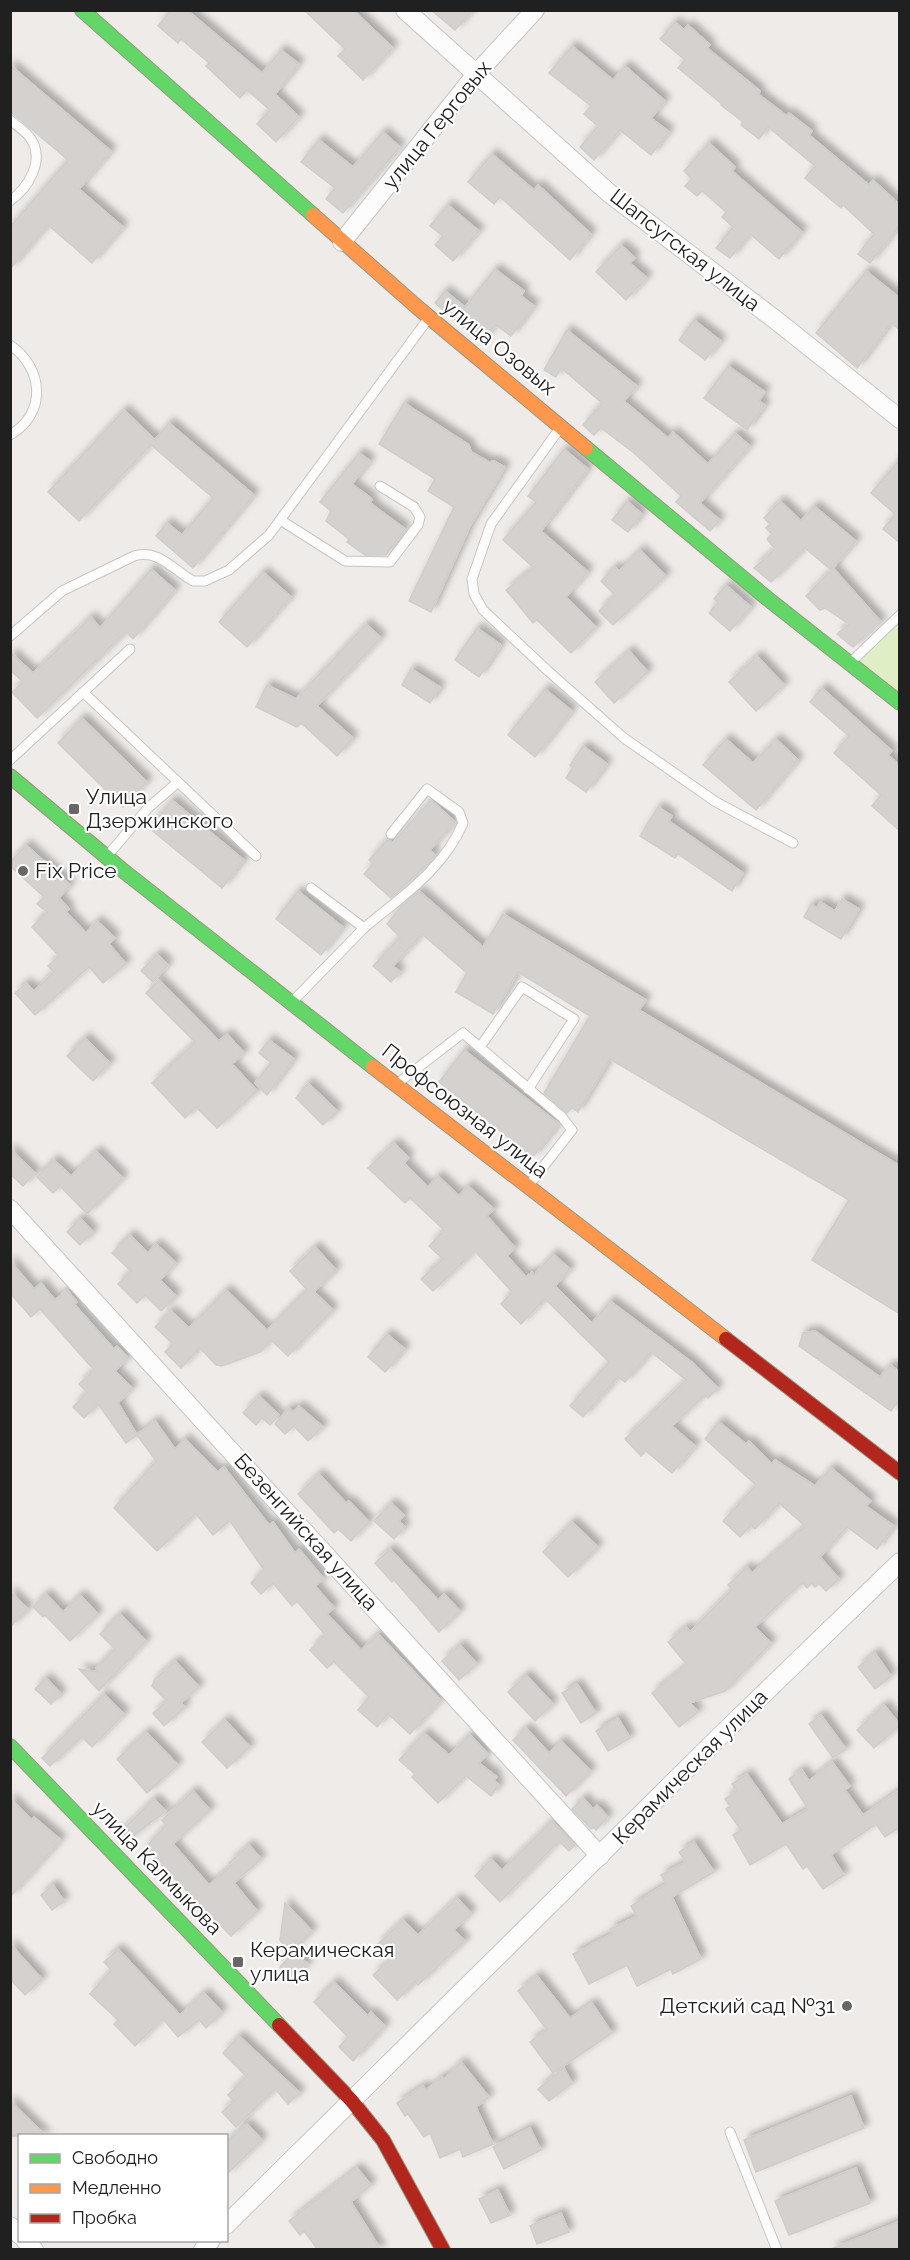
<svg xmlns="http://www.w3.org/2000/svg" width="910" height="2260" viewBox="0 0 910 2260" font-family="Raleway,sans-serif">
	<style>
		.grass { fill: #dfeec4 }
		.building { fill: #d5d1ce; stroke: #d2cdc9; stroke-width: 1.5; filter: url(#shadow) }
		.lines { fill: none; stroke-linecap: round; stroke-linejoin: round }
		.lane-casing { stroke: #c7c6c4; stroke-width: 11 }
		.street-casing { stroke: #c7c6c4; stroke-width: 20 }
		.fast-casing { stroke: #99987f; stroke-width: 16 }
		.slow-casing { stroke: #99987f; stroke-width: 16 }
		.jam-casing { stroke: #99987f; stroke-width: 16 }
		.lane { stroke: #fcfcfc; stroke-width: 9 }
		.street { stroke: #fcfcfc; stroke-width: 18 }
		.fast { stroke: #63d668; stroke-width: 14 }
		.slow { stroke: #ff974d; stroke-width: 14 }
		.jam { stroke: #b3261e; stroke-width: 14 }
		.poi-dot { fill: #686766; stroke: #fff; stroke-width: 2 }
		.labels { text-anchor: middle; stroke-width: 4.5; stroke-linejoin: round; paint-order: stroke }
		.street-label { font-size: 21px; fill: #202020; stroke: #fff }
		.poi-label { font-size: 21px; fill: #202020; stroke: #fff; text-anchor: start }
	</style>
	<defs>
		<filter id="shadow"><feDropShadow dx="5" dy="-5" stdDeviation="3" flood-color="#0004"/></filter>
	</defs>
	<rect width="100%" height="100%" fill="#eeebe8"/>
	<!-- grass -->
	<polygon class="grass" points="899,615 899,703 848,665"/>
	<!-- building -->
	<g class="building">
		<polygon points="171,10 187,10 262,73 281,50 299,64 275,94 299,117 276,142 257,124 270,110 247,90 240,98 206,66 209,63 181,39 178,43 158,26"/>
		<polygon points="304,10 353,10 393,48 363,80 338,56 345,49"/>
		<polygon points="431,10 473,10 455,30"/>
		<polygon points="675,22 684,30 688,25 710,45 707,48 760,91 758,94 787,116 789,113 812,131 809,135 869,185 873,180 900,205 900,225 870,263 858,254 874,234 843,205 841,208 805,178 815,166 768,127 759,139 741,125 743,122 721,105 722,104 678,68 685,60 660,39"/>
		<polygon points="572,46 613,80 625,66 665,101 651,118 669,132 651,155 620,130 594,160 580,147 598,126 584,114 591,106 549,73"/>
		<polygon points="10,65 111,151 79,189 123,227 92,263 48,225 10,269 10,227 68,160 10,111"/>
		<polygon points="383,132 400,147 343,213 326,199 335,188 301,162 319,140 353,167"/>
		<polygon points="709,143 735,167 732,171 802,232 779,259 750,234 730,258 716,248 733,227 722,217 726,212 702,191 697,196 685,186 692,179 684,171"/>
		<polygon points="492,154 534,190 538,185 591,234 570,260 500,197 494,204 468,182"/>
		<polygon points="448,205 479,231 453,261 435,245 443,236 430,226"/>
		<polygon points="621,245 635,258 630,263 647,278 626,300 596,272"/>
		<polygon points="495,269 524,291 521,296 534,306 511,336 496,325 482,342 435,303 445,291 465,307"/>
		<polygon points="866,271 900,298 900,330 891,323 857,368 816,333"/>
		<polygon points="694,320 721,341 705,360 679,340"/>
		<polygon points="567,330 637,386 624,401 668,438 673,432 708,464 735,433 750,446 700,503 720,520 710,531 676,502 681,496 634,453 601,428 594,435 583,425 602,403 561,368 556,377 544,370"/>
		<polygon points="728,366 765,392 759,401 765,405 747,430 704,398"/>
		<polygon points="404,403 469,445 471,452 489,462 494,461 505,467 471,524 431,612 409,601 454,507 428,491 435,479 379,444"/>
		<polygon points="124,410 155,440 169,423 254,495 193,568 156,536 167,523 182,535 213,498 151,445 79,521 48,492"/>
		<polygon points="564,449 588,469 541,531 588,572 566,597 596,627 571,653 537,620 533,623 506,590 534,568 503,540 536,502 528,496"/>
		<polygon points="359,453 370,461 352,484 372,499 370,503 405,529 386,555 365,555 347,542 349,539 326,521 331,511 320,502"/>
		<polygon points="900,459 900,543 883,529 895,514 871,493"/>
		<polygon points="627,501 642,514 628,532 612,520"/>
		<polygon points="780,501 801,521 814,506 856,541 831,570 805,548 771,582 754,568 775,549 767,539 772,534 766,528 770,524 764,518"/>
		<polygon points="640,550 666,576 613,625 599,611 615,595 601,581 615,567 619,571"/>
		<polygon points="833,568 881,622 853,647 837,634 849,624 825,608 820,610 806,596"/>
		<polygon points="151,569 175,590 133,639 126,632 37,718 12,692 23,682 10,670 10,656 12,654 33,673 91,617 100,628"/>
		<polygon points="263,572 291,597 247,647 219,622"/>
		<polygon points="726,585 751,607 730,631 709,613 718,602 714,599"/>
		<polygon points="366,624 381,638 317,706 353,738 337,756 301,723 297,727 256,707 267,685 296,699"/>
		<polygon points="477,628 501,645 479,677 455,660"/>
		<polygon points="629,651 648,672 614,703 595,682"/>
		<polygon points="757,656 784,685 756,711 729,682"/>
		<polygon points="411,669 440,687 430,703 402,685"/>
		<polygon points="822,688 892,751 888,755 900,766 900,831 872,806 881,795 834,753 849,736 810,702"/>
		<polygon points="545,689 572,711 535,757 508,735"/>
		<polygon points="82,718 147,782 123,807 58,743"/>
		<polygon points="726,739 753,763 776,739 798,760 756,810 703,765"/>
		<polygon points="583,746 607,764 586,792 566,778 573,767 570,765"/>
		<polygon points="172,800 244,860 222,888 149,828"/>
		<polygon points="431,800 455,822 430,850 435,855 428,864 391,898 364,874 373,864 369,860 387,840 393,842"/>
		<polygon points="658,807 672,816 669,821 743,873 732,891 678,854 675,858 640,836"/>
		<polygon points="26,845 70,885 59,898 69,909 66,912 86,933 97,921 115,938 109,944 126,964 103,983 89,967 35,1015 15,993 26,983 34,991 54,972 48,966 59,956 32,927 47,912 37,904 44,897 10,866 10,862"/>
		<polygon points="298,891 343,927 321,955 276,919"/>
		<polygon points="419,891 483,947 503,914 646,1000 639,1010 900,1166 900,1314 812,1260 849,1200 610,1059 578,1112 572,1108 567,1113 544,1093 590,1016 518,972 493,1014 456,992 467,973 422,934 393,966 400,972 391,982 373,966 400,937 387,924 401,907"/>
		<polygon points="842,899 859,909 841,939 804,917 811,904 817,908 820,902 835,911"/>
		<polygon points="157,954 168,965 153,982 141,971"/>
		<polygon points="159,980 219,1041 227,1034 244,1053 232,1064 257,1091 217,1128 196,1107 185,1118 152,1083 195,1042 146,993"/>
		<polygon points="85,1038 110,1063 93,1081 67,1056"/>
		<polygon points="269,1040 294,1059 267,1095 255,1083 271,1063 259,1053"/>
		<polygon points="464,1050 559,1124 533,1157 439,1082"/>
		<polygon points="308,1083 337,1111 323,1125 296,1098"/>
		<polygon points="394,1143 409,1158 404,1163 428,1187 438,1176 459,1196 468,1186 494,1209 487,1216 515,1248 507,1256 526,1277 532,1272 534,1275 553,1254 570,1269 555,1286 592,1323 610,1301 693,1363 718,1388 708,1398 705,1395 672,1426 695,1446 672,1473 646,1451 641,1456 625,1439 686,1380 651,1352 625,1382 618,1377 583,1417 570,1406 609,1362 545,1299 521,1324 501,1304 512,1292 475,1251 433,1291 421,1279 443,1259 429,1246 444,1230 410,1198 405,1203 368,1168"/>
		<polygon points="10,1149 35,1173 23,1186 10,1174"/>
		<polygon points="96,1151 123,1178 87,1214 60,1186 53,1193 37,1177 54,1160 71,1176"/>
		<polygon points="80,1218 93,1232 80,1245 67,1232"/>
		<polygon points="130,1235 148,1253 156,1244 176,1263 160,1280 176,1296 161,1311 145,1295 137,1303 118,1284 131,1271 112,1253"/>
		<polygon points="315,1247 336,1270 314,1292 333,1310 288,1356 271,1340 260,1352 222,1366 216,1365 200,1348 181,1368 165,1352 173,1344 155,1327 171,1311 189,1328 226,1290 267,1330 307,1290 290,1271"/>
		<polygon points="10,1261 34,1289 41,1283 55,1300 67,1290 77,1302 74,1304 114,1349 117,1346 128,1358 115,1371 132,1388 118,1403 137,1435 126,1443 98,1404 84,1418 73,1407 87,1392 79,1384 94,1370 40,1309 31,1317 10,1293"/>
		<polygon points="815,1331 880,1377 890,1365 900,1372 900,1399 891,1411 799,1346 803,1333"/>
		<polygon points="387,1334 405,1349 385,1372 368,1357"/>
		<polygon points="259,1396 279,1415 270,1425 262,1418 256,1425 243,1413"/>
		<polygon points="299,1406 323,1427 308,1441 294,1426 285,1434 275,1424 289,1408 293,1412"/>
		<polygon points="155,1421 175,1449 185,1439 218,1472 224,1467 269,1525 273,1522 295,1553 299,1549 324,1579 315,1586 334,1608 327,1614 361,1650 378,1634 441,1700 410,1734 388,1714 377,1727 358,1710 369,1697 334,1662 327,1668 310,1650 325,1635 297,1601 292,1606 273,1583 261,1594 251,1583 264,1570 230,1521 213,1535 196,1514 157,1551 114,1508 156,1461 137,1435"/>
		<polygon points="719,1422 746,1444 749,1441 772,1464 775,1460 815,1486 831,1468 871,1501 866,1506 894,1526 877,1549 847,1527 820,1557 839,1579 826,1591 819,1584 815,1587 812,1583 807,1588 803,1583 798,1586 755,1627 771,1643 725,1691 690,1703 698,1712 679,1727 652,1693 687,1665 668,1642 686,1627 690,1632 732,1589 728,1585 747,1567 752,1573 805,1526 779,1503 755,1529 751,1525 740,1537 723,1521 756,1485 705,1439"/>
		<polygon points="319,1474 346,1503 349,1501 369,1522 351,1541 338,1529 334,1533 298,1494"/>
		<polygon points="391,1503 404,1515 399,1521 405,1527 394,1539 374,1521"/>
		<polygon points="572,1522 598,1547 568,1577 543,1552"/>
		<polygon points="390,1549 438,1600 444,1594 460,1611 439,1632 394,1580 392,1582 375,1563"/>
		<polygon points="10,1592 28,1609 10,1627"/>
		<polygon points="46,1594 63,1612 80,1595 98,1614 70,1641 45,1615 43,1617 33,1607"/>
		<polygon points="120,1614 146,1641 99,1691 79,1669 99,1672 96,1668 115,1649 100,1634"/>
		<polygon points="460,1645 477,1664 459,1680 442,1661"/>
		<polygon points="875,1653 891,1676 875,1689 858,1667"/>
		<polygon points="175,1661 199,1687 181,1703 185,1707 164,1726 153,1713 167,1701 152,1686 155,1679"/>
		<polygon points="526,1675 553,1704 535,1721 508,1692"/>
		<polygon points="46,1678 61,1694 51,1704 35,1689"/>
		<polygon points="577,1684 596,1713 581,1723 562,1693"/>
		<polygon points="104,1694 124,1714 92,1747 82,1737 50,1766 42,1758"/>
		<polygon points="884,1705 900,1725 874,1748 857,1730"/>
		<polygon points="821,1715 846,1749 833,1758 809,1724"/>
		<polygon points="618,1718 630,1738 608,1751 596,1731"/>
		<polygon points="225,1720 250,1747 227,1768 202,1742"/>
		<polygon points="526,1728 549,1753 561,1741 591,1771 566,1796 513,1740"/>
		<polygon points="146,1732 178,1765 147,1793 117,1759"/>
		<polygon points="424,1733 449,1755 470,1735 488,1754 479,1763 497,1777 494,1780 499,1785 491,1796 466,1776 438,1803 412,1777 415,1774 399,1760"/>
		<polygon points="832,1762 850,1786 845,1790 863,1815 900,1790 900,1827 885,1837 876,1824 831,1855 844,1875 823,1889 807,1866 803,1869 786,1844 750,1865 733,1835 741,1830 726,1809 730,1806 725,1799 737,1791 732,1784 747,1774 782,1824 808,1809 789,1779 802,1770 809,1781"/>
		<polygon points="193,1791 210,1810 173,1844 209,1885 232,1865 229,1863 249,1845 261,1859 234,1883 257,1911 231,1936 145,1848 166,1825 162,1820"/>
		<polygon points="10,1798 32,1820 34,1817 61,1840 10,1897"/>
		<polygon points="583,1798 593,1809 597,1805 608,1817 596,1830 593,1827 591,1829 572,1809"/>
		<polygon points="154,1799 166,1811 124,1843 117,1835"/>
		<polygon points="552,1821 575,1845 569,1851 559,1841 500,1902 475,1876 491,1859 502,1870"/>
		<polygon points="694,1842 714,1872 672,1897 701,1959 673,1974 671,1969 637,1986 627,1965 589,1984 573,1954 612,1934 610,1929 637,1916 631,1906 666,1884 661,1875 686,1862 679,1852"/>
		<polygon points="53,1885 64,1901 52,1910 41,1895"/>
		<polygon points="457,1898 471,1913 454,1930 465,1941 418,1985 415,1982 397,2000 373,1975 392,1958 378,1944 403,1920 418,1935"/>
		<polygon points="285,1903 312,1931 290,1953 280,1940"/>
		<polygon points="10,1944 42,1979 25,1995 10,1979"/>
		<polygon points="118,1949 180,2015 204,1993 222,2012 206,2028 199,2020 178,2037 163,2019 135,2046 114,2024 118,2020 90,1994 111,1970 104,1962"/>
		<polygon points="294,1952 308,1964 293,1979 280,1967"/>
		<polygon points="537,1976 570,2018 592,2003 612,2033 553,2073 530,2042 547,2030 518,1991"/>
		<polygon points="334,1982 368,2016 371,2012 385,2026 353,2061 339,2047 348,2037 314,2002"/>
		<polygon points="239,2036 300,2093 288,2104 275,2089 236,2127 222,2112 234,2101 228,2095 246,2076 223,2053"/>
		<polygon points="461,2062 489,2097 476,2107 493,2144 463,2157 460,2149 440,2158 430,2133 424,2137 408,2114 405,2116 397,2103 423,2086 426,2090 442,2077 444,2079"/>
		<polygon points="564,2068 572,2083 549,2101 538,2089"/>
		<polygon points="851,2096 864,2128 756,2172 744,2140"/>
		<polygon points="10,2101 46,2136 10,2136"/>
		<polygon points="247,2124 262,2140 226,2175 226,2142"/>
		<polygon points="530,2128 541,2150 504,2169 493,2147"/>
		<polygon points="357,2168 371,2185 351,2202 381,2250 318,2250 304,2231 300,2235 289,2221"/>
		<polygon points="856,2168 870,2203 789,2235 775,2201"/>
		<polygon points="498,2190 510,2215 491,2223 479,2199"/>
		<polygon points="561,2213 569,2232 537,2244 530,2226"/>
		<polygon points="900,2221 900,2250 831,2250 831,2249"/>
	</g>
	<g class="lines">
		<!-- lane casing -->
		<g class="lane-casing">
			<g id="lane">
				<path d="M 10,120 C 17,126 27,132 31,139 C 45,161 28,188 10,201"/>
				<path d="M 10,345 C 44,368 47,414 10,435"/>
				<polyline points="560,428 491,524 472,579 474,594 483,610 547,670 624,738 716,802 793,843"/>
				<polyline points="282,521 345,561 390,562 418,525 420,517 414,507 380,486"/>
				<path d="M 10,636 L 62,591 L 134,556 C 159,549 172,569 193,581 L 205,581 L 229,570 L 269,535 L 428,319"/>
				<polyline points="852,661 900,615"/>
				<polyline points="83,692 178,782 148,808 108,855"/>
				<polyline points="10,760 130,649"/>
				<polyline points="178,782 256,856"/>
				<path d="M 364,928 C 401,897 444,869 463,823 L 459,812 L 427,789 L 391,834"/>
				<polyline points="292,1002 364,928 311,888"/>
				<polyline points="480,1047 522,987 574,1019 528,1089"/>
				<polyline points="398,1083 463,1033 562,1117 572,1130 529,1185"/>
				<polyline points="730,2132 777,2250"/>
			</g>
		</g>
		<!-- street casing -->
		<g class="street-casing">
			<g id="street">
				<polyline points="405,10 609,193 777,321 900,419"/>
				<polyline points="342,242 477,73 535,10"/>
				<polyline points="10,1209 600,1856"/>
				<polyline points="226,2225 721,1735 900,1562"/>
				<polyline points="10,2226 20,2235"/>
				<polyline points="25,2240 34,2250"/>
				<polyline points="203,2250 211,2240"/>
			</g>
		</g>
		<!-- fast casing -->
		<g class="fast-casing">
			<g id="fast">
				<polyline points="82,10 313,215"/>
				<polyline points="586,448 768,599 900,703"/>
				<polyline points="10,776 121,869 373,1067"/>
				<polyline points="10,1746 279,2025"/>
			</g>
		</g>
		<!-- slow casing -->
		<g class="slow-casing">
			<g id="slow">
				<polyline points="313,215 417,307 586,448"/>
				<polyline points="373,1067 726,1339"/>
			</g>
		</g>
		<!-- jam casing -->
		<g class="jam-casing">
			<g id="jam">
				<polyline points="726,1339 900,1473"/>
				<polyline points="279,2025 351,2100 383,2140 443,2250"/>
			</g>
		</g>
		<!-- lane -->
		<use href="#lane" class="lane"/>
		<!-- street -->
		<use href="#street" class="street"/>
		<!-- fast -->
		<use href="#fast" class="fast"/>
		<!-- slow -->
		<use href="#slow" class="slow"/>
		<!-- jam -->
		<use href="#jam" class="jam"/>
	</g>
	<!-- markers -->
	<g class="poi-dot">
		<rect x="68" y="803" width="12" height="12" rx="3"/>
		<circle cx="23" cy="871" r="6"/>
		<rect x="232" y="1956" width="12" height="12" rx="3"/>
		<circle cx="847" cy="2006" r="6"/>
	</g>
	<g class="labels">
		<!-- street labels -->
		<g class="street-label">
			<text transform="translate(437 125) rotate(-51)" y="7">улица Герговых</text>
			<text transform="translate(685 250) rotate(38)" y="7">Шапсугская улица</text>
			<text transform="translate(499 347) rotate(39)" y="7">улица Озовых</text>
			<text transform="translate(465 1111) rotate(38)" y="7">Профсоюзная улица</text>
			<text transform="translate(306 1532) rotate(48)" y="7">Безенгийская улица</text>
			<text transform="translate(690 1767) rotate(-45)" y="7">Керамическая улица</text>
			<text transform="translate(157 1868) rotate(46)" y="7">улица Калмыкова</text>
		</g>
		<!-- poi labels -->
		<g class="poi-label">
			<text x="86" y="804">Улица<tspan x="86" dy="24">Дзержинского</tspan></text>
			<text x="35" y="878">Fix Price</text>
			<text x="250" y="1957">Керамическая<tspan x="250" dy="24">улица</tspan></text>
			<text x="835" y="2013" text-anchor="end">Детский сад №31</text>
		</g>
	</g>
	<!-- border -->
	<rect width="910" height="2260" fill="none" stroke="#202020" stroke-width="24"/>
	<!-- legend -->
	<rect x="18" y="2134" width="210" height="108" fill="#ffffff" stroke="#a6a6a6" stroke-width="1.5"/>
	<rect x="30" y="2154" width="30" height="9" fill="#63d668" stroke="#a6a6a6" stroke-width="1.5"/>
	<text x="72" y="2164" font-size="18" fill="#202020">Свободно</text>
	<rect x="30" y="2184" width="30" height="9" fill="#ff974d" stroke="#a6a6a6" stroke-width="1.5"/>
	<text x="72" y="2194" font-size="18" fill="#202020">Медленно</text>
	<rect x="30" y="2214" width="30" height="9" fill="#b3261e" stroke="#a6a6a6" stroke-width="1.5"/>
	<text x="72" y="2224" font-size="18" fill="#202020">Пробка</text>
</svg>
